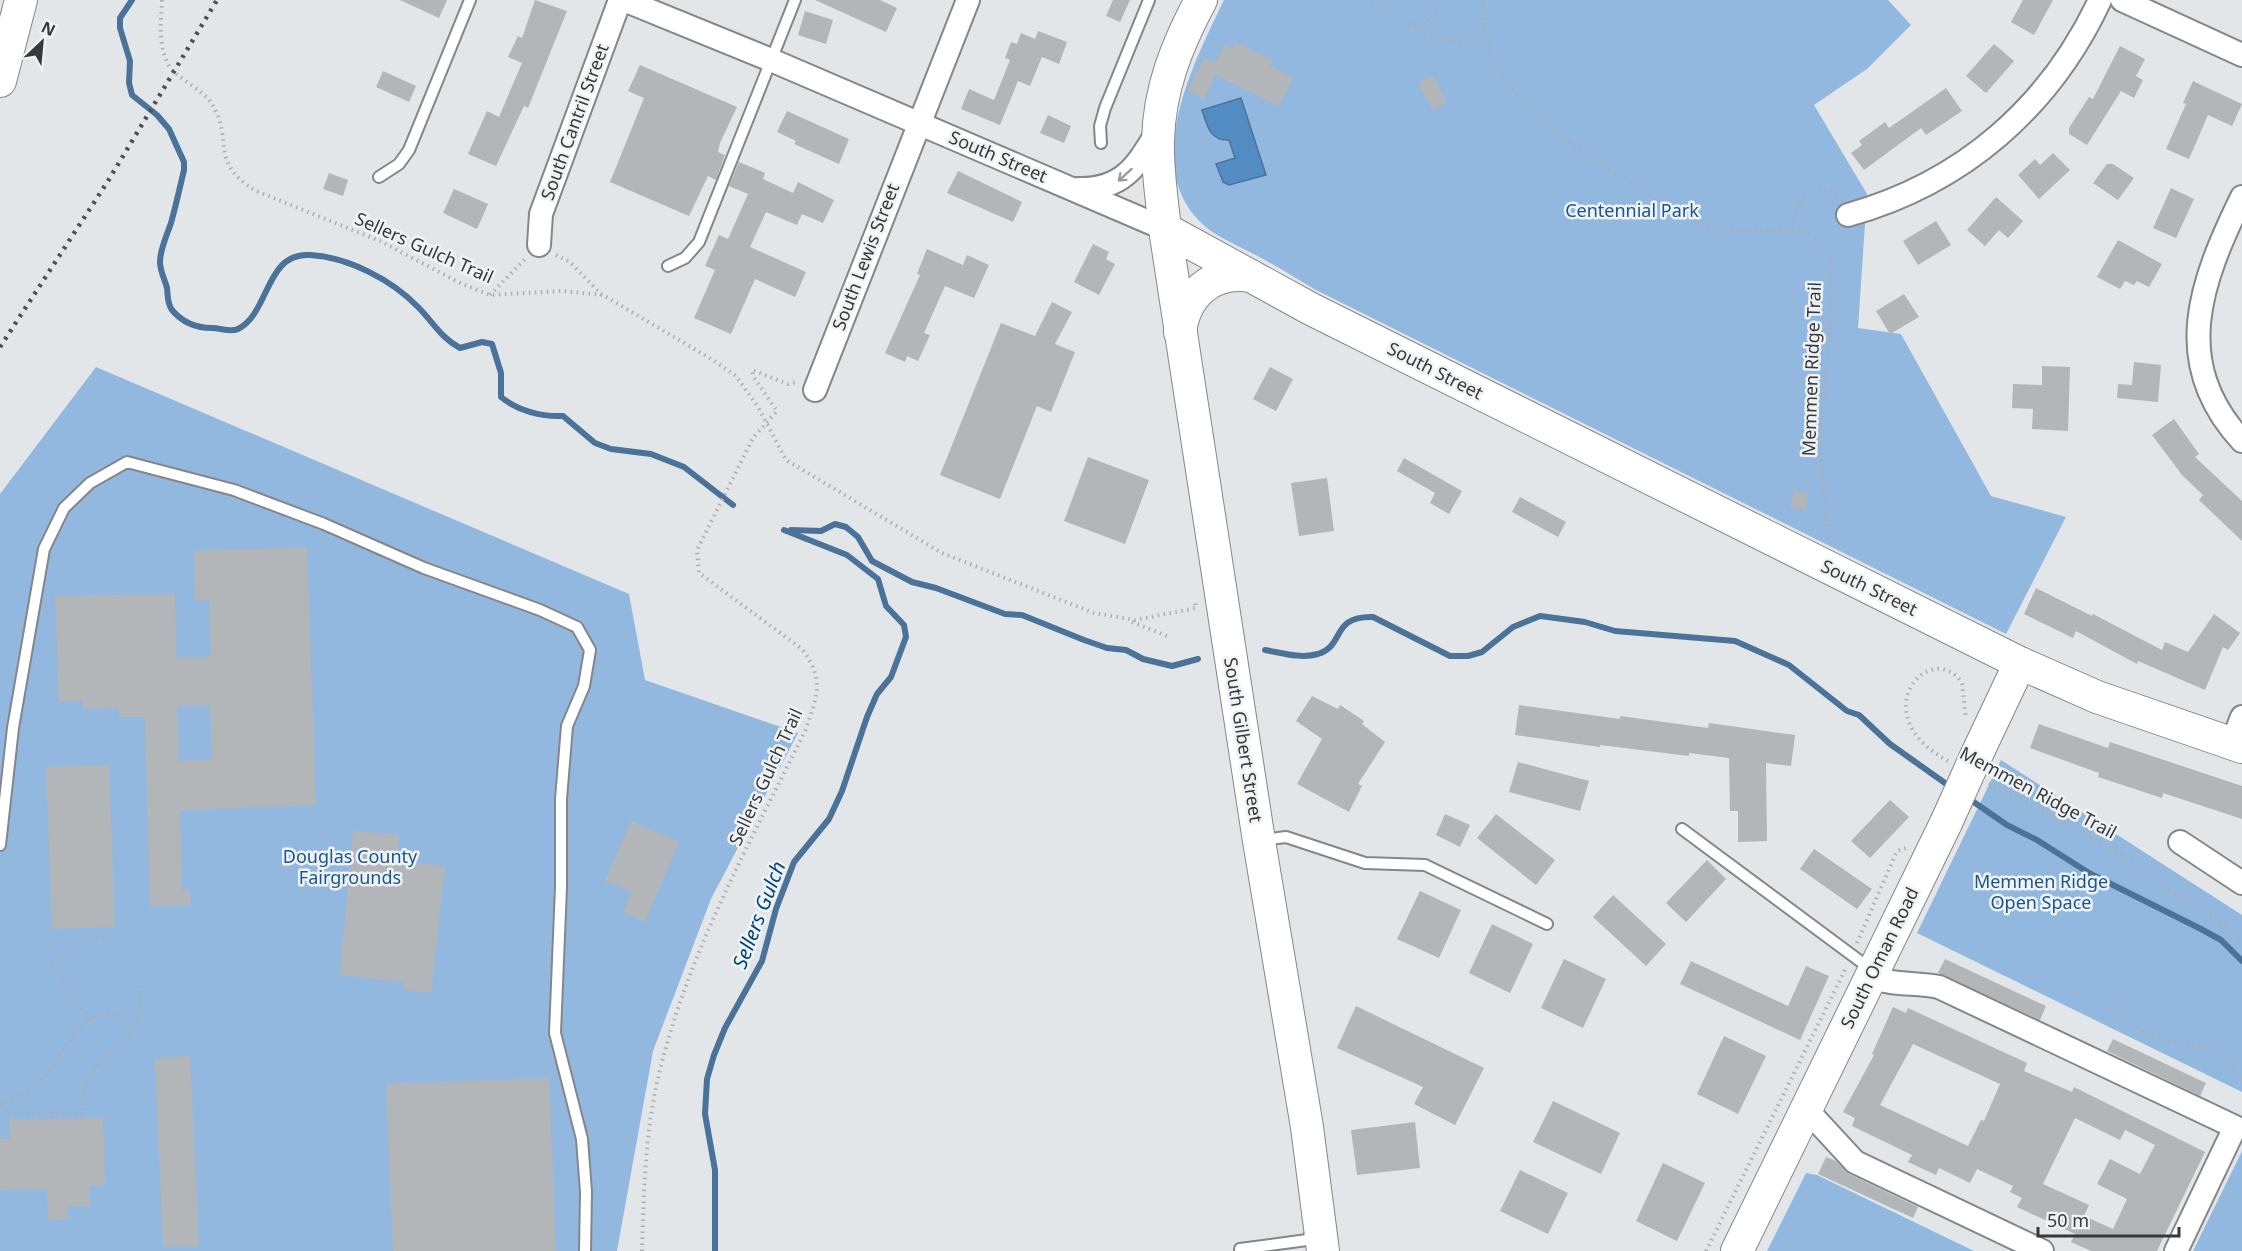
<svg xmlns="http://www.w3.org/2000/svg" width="2242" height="1251" viewBox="0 0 2242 1251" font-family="'Noto Sans',sans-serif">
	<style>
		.green { fill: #92b8df }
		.water { fill: #538cc3; stroke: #4b739a; stroke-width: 1.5 }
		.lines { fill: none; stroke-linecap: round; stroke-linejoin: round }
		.stream { stroke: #4b739a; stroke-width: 6 }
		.building { fill: #b3b6b9; fill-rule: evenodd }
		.lane-casing { stroke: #848789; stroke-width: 14 }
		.street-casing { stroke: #848789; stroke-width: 26 }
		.secondary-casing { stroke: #848789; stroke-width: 34 }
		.path { stroke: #acaeb1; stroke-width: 4; stroke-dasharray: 1.5 4.5; stroke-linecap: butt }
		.lane { stroke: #fff; stroke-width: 10 }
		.street { stroke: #fff; stroke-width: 22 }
		.secondary { stroke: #fff; stroke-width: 32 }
		.rail { stroke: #4d4f50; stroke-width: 4.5; stroke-dasharray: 3 6; stroke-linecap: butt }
		.secondary-bridge-casing { stroke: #848789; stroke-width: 34; stroke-linecap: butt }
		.secondary-bridge { stroke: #fff; stroke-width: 32 }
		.oneway { stroke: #9b9c9c }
		.labels { text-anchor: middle; stroke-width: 5; stroke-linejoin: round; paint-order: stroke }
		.street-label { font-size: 18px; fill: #373839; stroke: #f0f3f6 }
		.park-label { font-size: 18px; fill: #18558b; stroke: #f0f3f6 }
		.water-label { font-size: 20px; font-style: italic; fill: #00457a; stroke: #f0f3f6 }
	</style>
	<rect width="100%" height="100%" fill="#e3e6e9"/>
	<!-- green -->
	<g class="green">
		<path d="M 1224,0 L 1888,0 L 1911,25 L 1867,69 L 1814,105 L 1867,194 L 1858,328 L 1901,334 L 1991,496 L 2066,517 L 2006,634 L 1314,289 C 1297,279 1280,268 1263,259 C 1246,249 1227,242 1211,231 C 1135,175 1193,64 1224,0 Z"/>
		<polygon points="96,367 629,594 645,680 798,733 711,899 653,1051 617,1251 0,1251 0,494"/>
		<polygon points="2001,760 2242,915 2242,1092 1917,933"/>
		<polygon points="2242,1151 2242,1251 2193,1251"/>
		<polygon points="1806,1173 1817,1175 1974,1251 1767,1251"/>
	</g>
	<!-- water -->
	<path class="water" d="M 1241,98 L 1266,175 L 1229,185 L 1223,182 L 1216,164 L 1235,158 L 1229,140 C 1210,141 1207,126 1202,110 Z"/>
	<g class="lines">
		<!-- stream -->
		<g class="stream">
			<path d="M 132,0 L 120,18 L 120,28 L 130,61 L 129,83 L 132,95 L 157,115 L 169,129 L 184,162 L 184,170 C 180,187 176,205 171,223 C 167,235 160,249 160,262 C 160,271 165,280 167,288 C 168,296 167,303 172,310 C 182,322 196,328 212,328 C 221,328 230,333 238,329 C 270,313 265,252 310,255 C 348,257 392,280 418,307 C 433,322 440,337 460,348 L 482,342 L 492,344 L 501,373 L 501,397 C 518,411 542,417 563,416 L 595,443 L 611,449 L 651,454 L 684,467 L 733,505"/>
			<polyline points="791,530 821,531 835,524 846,527 858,537 872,561 912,582 936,588 1005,614 1022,615 1084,640 1107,648 1126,650 1143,659 1172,666 1198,659"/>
			<path d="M 1265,650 C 1282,653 1301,659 1318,654 C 1346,645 1330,616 1373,617 L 1450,656 L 1468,656 L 1482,652 L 1513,627 L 1540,616 L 1585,622 L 1615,631 L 1735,641 L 1789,665 L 1847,711 L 1859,715 L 1890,744 L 1952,788"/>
			<polyline points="1968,798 2007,825 2037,840 2089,873 2201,929 2221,940 2242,961"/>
			<polyline points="715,1251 715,1170 705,1114 707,1079 714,1055 725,1028 762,961 776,909 794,862 829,819 842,791 867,717 877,694 891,677 906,637 904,625 886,606 878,579 847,555 784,530"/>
		</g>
	</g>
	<!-- building -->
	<g class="building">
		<polygon points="400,0 447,0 439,18"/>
		<polygon points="535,0 567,11 528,108 524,106 496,166 468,154 487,111 499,117 522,63 508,57 518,36 522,38"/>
		<polygon points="815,0 880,0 897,8 886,32"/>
		<polygon points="1113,0 1130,0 1120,22 1106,16"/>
		<polygon points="2023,0 2053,0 2034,35 2011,22"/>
		<polygon points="805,11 833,20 826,44 798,35"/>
		<polygon points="1038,31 1067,42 1059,64 1042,57 1030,86 1018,81 1000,125 961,109 969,89 994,100 1010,60 1005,58 1011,42 1017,44 1021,33 1035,39"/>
		<polygon points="1236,42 1272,60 1270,66 1293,77 1279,106 1216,75 1204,99 1188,91 1204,58 1215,63 1225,44 1233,48"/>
		<polygon points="1994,44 2014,61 1986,93 1966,76"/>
		<polygon points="2120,46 2145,59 2136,76 2143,80 2134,98 2121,91 2087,145 2069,134 2069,128 2089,97 2093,99"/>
		<polygon points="640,65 737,107 720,143 718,152 725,155 716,180 708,176 689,216 610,182 644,98 628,91"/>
		<polygon points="383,71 416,86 409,102 376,87"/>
		<polygon points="1432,75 1447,102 1433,110 1418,83"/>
		<polygon points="2193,81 2242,104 2232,126 2208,115 2189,159 2166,149 2186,104 2183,103"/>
		<polygon points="1946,88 1962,111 1926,135 1921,128 1864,170 1851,153 1862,145 1859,141 1885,122 1889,128"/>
		<polygon points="787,111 849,139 839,164 794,144 796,141 777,132"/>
		<polygon points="1048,115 1071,126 1064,143 1040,133"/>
		<polygon points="2053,153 2070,170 2039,199 2018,175 2035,159 2040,165"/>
		<polygon points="739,162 765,173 763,179 793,193 798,182 834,200 823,223 802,214 797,225 766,212 750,247 806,272 795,297 755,279 731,334 694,318 715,270 705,266 719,235 728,239 748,194 729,186"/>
		<polygon points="2107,164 2113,164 2134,178 2118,200 2093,183"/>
		<polygon points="958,171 1022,202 1013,222 947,193"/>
		<polygon points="329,173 348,180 343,196 323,189"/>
		<polygon points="2171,188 2194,199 2176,238 2153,228"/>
		<polygon points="454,189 488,204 477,229 443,213"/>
		<polygon points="1996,197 2023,221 2008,238 1999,230 1985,246 1967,230"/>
		<polygon points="1936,221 1951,245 1918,265 1903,241"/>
		<polygon points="2118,240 2162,264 2149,287 2137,281 2134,285 2125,281 2120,289 2097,277"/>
		<polygon points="1093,244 1109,252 1106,259 1115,264 1099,295 1074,282"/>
		<polygon points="927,249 963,265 967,255 989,265 974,298 945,286 924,333 930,335 918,361 907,356 905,362 885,353 920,275 917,274"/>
		<polygon points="1904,294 1919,317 1890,334 1876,311"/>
		<polygon points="1052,302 1072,312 1055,344 1075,352 1051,412 1037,406 1000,499 940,475 1001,323 1035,336"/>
		<polygon points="2134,362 2161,365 2158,402 2117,398 2118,384 2132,385"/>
		<polygon points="2042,366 2070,367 2068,431 2032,429 2033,409 2012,408 2013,384 2042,385"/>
		<polygon points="1270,367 1293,379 1276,411 1253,399"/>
		<polygon points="2174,419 2199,454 2195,457 2242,501 2242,541 2199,500 2203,495 2182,475 2152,435"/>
		<polygon points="1088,457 1149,480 1125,544 1064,521"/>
		<polygon points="1404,458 1462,491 1449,514 1430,503 1435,493 1397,471"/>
		<polygon points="1327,478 1334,531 1299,536 1291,483"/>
		<polygon points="1795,490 1809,493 1805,510 1790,507"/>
		<polygon points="1520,497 1566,522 1558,537 1512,512"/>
		<path d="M 307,547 L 316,805 L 180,810 L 182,890 L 190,890 L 191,905 L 150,906 L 145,717 L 119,717 L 119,708 L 83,709 L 82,701 L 59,702 L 55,596 L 175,594 L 176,658 L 211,657 L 209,600 L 195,601 L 194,551 ZM 210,705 L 212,759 L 179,761 L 177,706 Z"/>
		<polygon points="2036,588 2092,616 2093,614 2162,650 2165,642 2188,652 2214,614 2240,633 2228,650 2223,647 2205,690 2138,661 2137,664 2076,631 2073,638 2024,614"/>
		<polygon points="1312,696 1338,709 1340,705 1364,721 1362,724 1385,742 1358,784 1362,786 1349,812 1297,784 1322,739 1296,721"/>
		<polygon points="1519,705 1620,719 1620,716 1708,728 1709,723 1795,735 1791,766 1766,763 1767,841 1738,842 1738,811 1730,811 1729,758 1689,753 1689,756 1600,745 1600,747 1515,735"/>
		<polygon points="2039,724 2108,748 2110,742 2242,786 2242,819 2163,793 2162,798 2098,777 2099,773 2030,748"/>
		<polygon points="1518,762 1589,781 1580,811 1509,792"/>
		<polygon points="109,765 115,927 52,929 46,767"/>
		<polygon points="1890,800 1909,817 1870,858 1851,841"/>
		<polygon points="1445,814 1470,825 1460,847 1436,835"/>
		<polygon points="1496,814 1555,860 1536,885 1477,838"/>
		<polygon points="631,821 679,842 645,922 623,912 632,892 605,881"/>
		<polygon points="353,831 399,835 397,861 445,866 431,993 403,990 404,982 340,975"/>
		<polygon points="1814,849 1872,889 1857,909 1800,869"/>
		<polygon points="1707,860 1726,879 1686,922 1666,903"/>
		<polygon points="1420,891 1461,910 1439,958 1397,939"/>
		<polygon points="1613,895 1666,944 1646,966 1593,917"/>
		<polygon points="1492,924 1533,944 1510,993 1469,973"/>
		<polygon points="1564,959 1606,979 1583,1028 1541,1008"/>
		<polygon points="1945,959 2046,1006 2040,1020 1938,973"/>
		<polygon points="1691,961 1788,1006 1806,966 1829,976 1800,1040 1680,984"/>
		<polygon points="1356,1006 1484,1068 1455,1125 1414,1104 1423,1087 1337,1048"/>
		<path d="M 1893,1007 L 1906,1013 L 1908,1008 L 2027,1063 L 2024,1071 L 2072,1092 L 2074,1087 L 2205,1152 L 2157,1251 L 2091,1251 L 2071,1242 L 2075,1234 L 2017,1207 L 2022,1198 L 2010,1192 L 2013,1186 L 1977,1169 L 1970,1183 L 1939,1168 L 1936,1175 L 1908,1162 L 1912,1155 L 1852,1126 L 1855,1118 L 1843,1112 L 1874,1055 L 1872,1054 ZM 1913,1044 L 2000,1084 L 1984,1121 L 1981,1120 L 1968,1146 L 1880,1105 ZM 2075,1118 L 2120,1140 L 2125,1130 L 2155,1145 L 2140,1174 L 2110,1159 L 2097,1184 L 2127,1199 L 2113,1229 L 2084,1216 L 2089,1205 L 2043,1184 Z"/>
		<polygon points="1724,1036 1766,1056 1738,1114 1697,1094"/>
		<polygon points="2113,1039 2206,1083 2200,1096 2107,1051"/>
		<polygon points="190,1056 199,1246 163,1247 155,1058"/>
		<polygon points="549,1078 556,1251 393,1251 386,1084"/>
		<polygon points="1553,1101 1620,1133 1601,1174 1533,1142"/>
		<polygon points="103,1118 105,1185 89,1186 90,1206 68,1206 68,1219 48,1220 47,1189 0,1190 0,1139 10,1139 9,1120"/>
		<polygon points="1415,1122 1420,1168 1357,1175 1351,1130"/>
		<polygon points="1826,1157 1836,1161 1849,1174 1918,1207 1913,1218 1818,1174"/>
		<polygon points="1663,1163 1705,1183 1677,1241 1636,1221"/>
		<polygon points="1520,1170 1568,1193 1548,1234 1500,1211"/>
	</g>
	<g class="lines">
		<!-- lane casing -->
		<g class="lane-casing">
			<g id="lane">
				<polyline points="1101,143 1100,126 1105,108 1149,0"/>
				<polyline points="379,177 399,164 409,150 470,0"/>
				<polyline points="668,266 685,258 699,242 795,0"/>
				<polyline points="1682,829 1872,970"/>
				<polyline points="1262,840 1286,837 1365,863 1425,865 1547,924"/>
				<polyline points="0,845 13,728 44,549 64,508 90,483 127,462 234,490 324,524 424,568 540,610 577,627 590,650 584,686 567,726 561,799 561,887 555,1033 582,1139 586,1192 585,1251"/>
				<polyline points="1240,1249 1307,1240 1313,1231"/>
			</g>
		</g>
		<!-- street casing -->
		<g class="street-casing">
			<g id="street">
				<polyline points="624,0 771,60 1165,229"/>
				<polyline points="2122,0 2242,55"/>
				<path d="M 1078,189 C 1124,190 1137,165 1158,131"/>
				<path d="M 2242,197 C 2201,281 2169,362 2242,441"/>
				<path d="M 1848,215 C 1963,183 2050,107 2100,0"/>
				<polyline points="539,245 541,214 620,0"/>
				<polyline points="815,390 968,0"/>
				<polyline points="2232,743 2242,717"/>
				<polyline points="2180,842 2242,883"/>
				<path d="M 1871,977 C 1894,986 1916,982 1939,987 L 2235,1127 L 2176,1251"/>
				<polyline points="1807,1110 1855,1162 2042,1251"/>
			</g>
		</g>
		<!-- secondary casing -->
		<g class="secondary-casing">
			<g id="secondary">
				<path d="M 1201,0 C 1177,45 1159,89 1158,141 C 1157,170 1162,200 1165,229 L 1259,841 L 1307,1127 L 1323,1251"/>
				<polyline points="0,81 21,0"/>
				<polyline points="1165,229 1311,309 2020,663 2097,697 2242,747"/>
				<path d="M 1180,332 C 1185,294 1212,270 1251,276"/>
				<polyline points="1977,754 2020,663"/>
				<polyline points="1737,1251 1946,823"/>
			</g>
		</g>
		<!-- path -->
		<g class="path">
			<path d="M 162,0 C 161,22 158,43 168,64 C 175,78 202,88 212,104 C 234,140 208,162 256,191 L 380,241 L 462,284 L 490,295 L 562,291 L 603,295 L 713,360 L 736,376 L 758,407 L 786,460 L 942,553 L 1094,613 L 1135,620 L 1196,608 L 1195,601"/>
			<polyline points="1366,0 1381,8"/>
			<polyline points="1386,0 1381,8 1433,37 1489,48"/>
			<path d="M 1483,0 C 1477,88 1561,137 1625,179 C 1652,196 1684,220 1717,228 C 1745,235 1808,219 1825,247 C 1833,261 1830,281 1831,296 C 1832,344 1822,390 1821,437 C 1820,472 1828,506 1827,541"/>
			<polyline points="1409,25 1427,20 1449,0"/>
			<path d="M 1790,230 C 1796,207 1810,170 1838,198"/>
			<polyline points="556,255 570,262 602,295"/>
			<polyline points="490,295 526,258"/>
			<polyline points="1132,622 1167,636"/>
			<path d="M 1948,761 C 1861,714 1931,637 1962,683 L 1966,719"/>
			<polyline points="1989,783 2127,857 2167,889 2220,922 2242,940"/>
			<polyline points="1857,943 1897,851 1906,848"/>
			<path d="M 2105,991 C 2123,1021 2141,1037 2176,1042 C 2188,1044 2201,1044 2212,1050 C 2224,1057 2233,1068 2242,1079"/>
			<polyline points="89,1019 52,963 83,938 109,937"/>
			<path d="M 0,1104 C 21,1097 40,1084 53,1066 C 74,1035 75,1017 118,1013 L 130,1034 L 139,1016 L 142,977"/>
			<path d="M 1,1104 L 10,1114 L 83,1114 C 78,1079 106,1054 130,1034"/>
			<path d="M 642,1251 C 644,1188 645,1124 662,1062 C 692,945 753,837 806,729 C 817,696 825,679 802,649 L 699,573 L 697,550 L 753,438 L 777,411 L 753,376 L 752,370 L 788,384 L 796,382"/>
			<polyline points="1706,1251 1846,968"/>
		</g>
		<!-- lane -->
		<use href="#lane" class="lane"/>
		<!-- street -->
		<use href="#street" class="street"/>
		<!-- secondary -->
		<use href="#secondary" class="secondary"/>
		<!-- rail -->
		<polyline class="rail" points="0,347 108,181 217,0"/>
		<!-- secondary-bridge casing -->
		<g class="secondary-bridge-casing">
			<polyline id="secondary-bridge" points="1946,823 1977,754"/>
		</g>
		<!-- secondary-bridge -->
		<use href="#secondary-bridge" class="secondary-bridge"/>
	</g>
	<!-- one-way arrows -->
	<defs><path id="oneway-shaft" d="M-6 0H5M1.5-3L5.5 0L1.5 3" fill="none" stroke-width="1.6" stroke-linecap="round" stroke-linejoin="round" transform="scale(1.5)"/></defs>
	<use class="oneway" href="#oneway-shaft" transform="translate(1125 175) rotate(138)"/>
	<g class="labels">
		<!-- street labels -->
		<g class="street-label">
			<text transform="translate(575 122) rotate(-70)" y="6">South Cantril Street</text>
			<text transform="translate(998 157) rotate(23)" y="6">South Street</text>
			<text transform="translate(424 248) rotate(24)" y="6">Sellers Gulch Trail</text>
			<text transform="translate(866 257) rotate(-69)" y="6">South Lewis Street</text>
			<text transform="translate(1812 369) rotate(-88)" y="6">Memmen Ridge Trail</text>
			<text transform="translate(1435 371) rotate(27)" y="6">South Street</text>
			<text transform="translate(1869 588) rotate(26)" y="6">South Street</text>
			<text transform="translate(1243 740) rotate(81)" y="6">South Gilbert Street</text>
			<text transform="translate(766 777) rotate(-65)" y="6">Sellers Gulch Trail</text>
			<text transform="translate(2038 793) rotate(28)" y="6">Memmen Ridge Trail</text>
			<text transform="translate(1880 958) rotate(-64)" y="6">South Oman Road</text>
		</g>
		<!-- park labels -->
		<g class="park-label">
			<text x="1632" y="217">Centennial Park</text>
			<text x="350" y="863">Douglas County<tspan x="350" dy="21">Fairgrounds</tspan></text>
			<text x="2041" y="888">Memmen Ridge<tspan x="2041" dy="21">Open Space</tspan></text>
		</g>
		<!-- water labels -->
		<g class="water-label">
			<text transform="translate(759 915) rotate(-69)" y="7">Sellers Gulch</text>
		</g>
	</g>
	<!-- north arrow -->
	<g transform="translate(42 42) rotate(26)" stroke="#f0f3f6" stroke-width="4.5" paint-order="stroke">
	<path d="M0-4.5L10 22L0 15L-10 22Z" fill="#373839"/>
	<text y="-9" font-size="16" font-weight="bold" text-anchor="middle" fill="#373839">N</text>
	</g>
	<!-- scale -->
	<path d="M2038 1227v9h141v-9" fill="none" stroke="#373839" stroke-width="3"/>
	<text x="2047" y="1227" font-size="18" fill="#373839" stroke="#f0f3f6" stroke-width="4.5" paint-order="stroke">50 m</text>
</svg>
